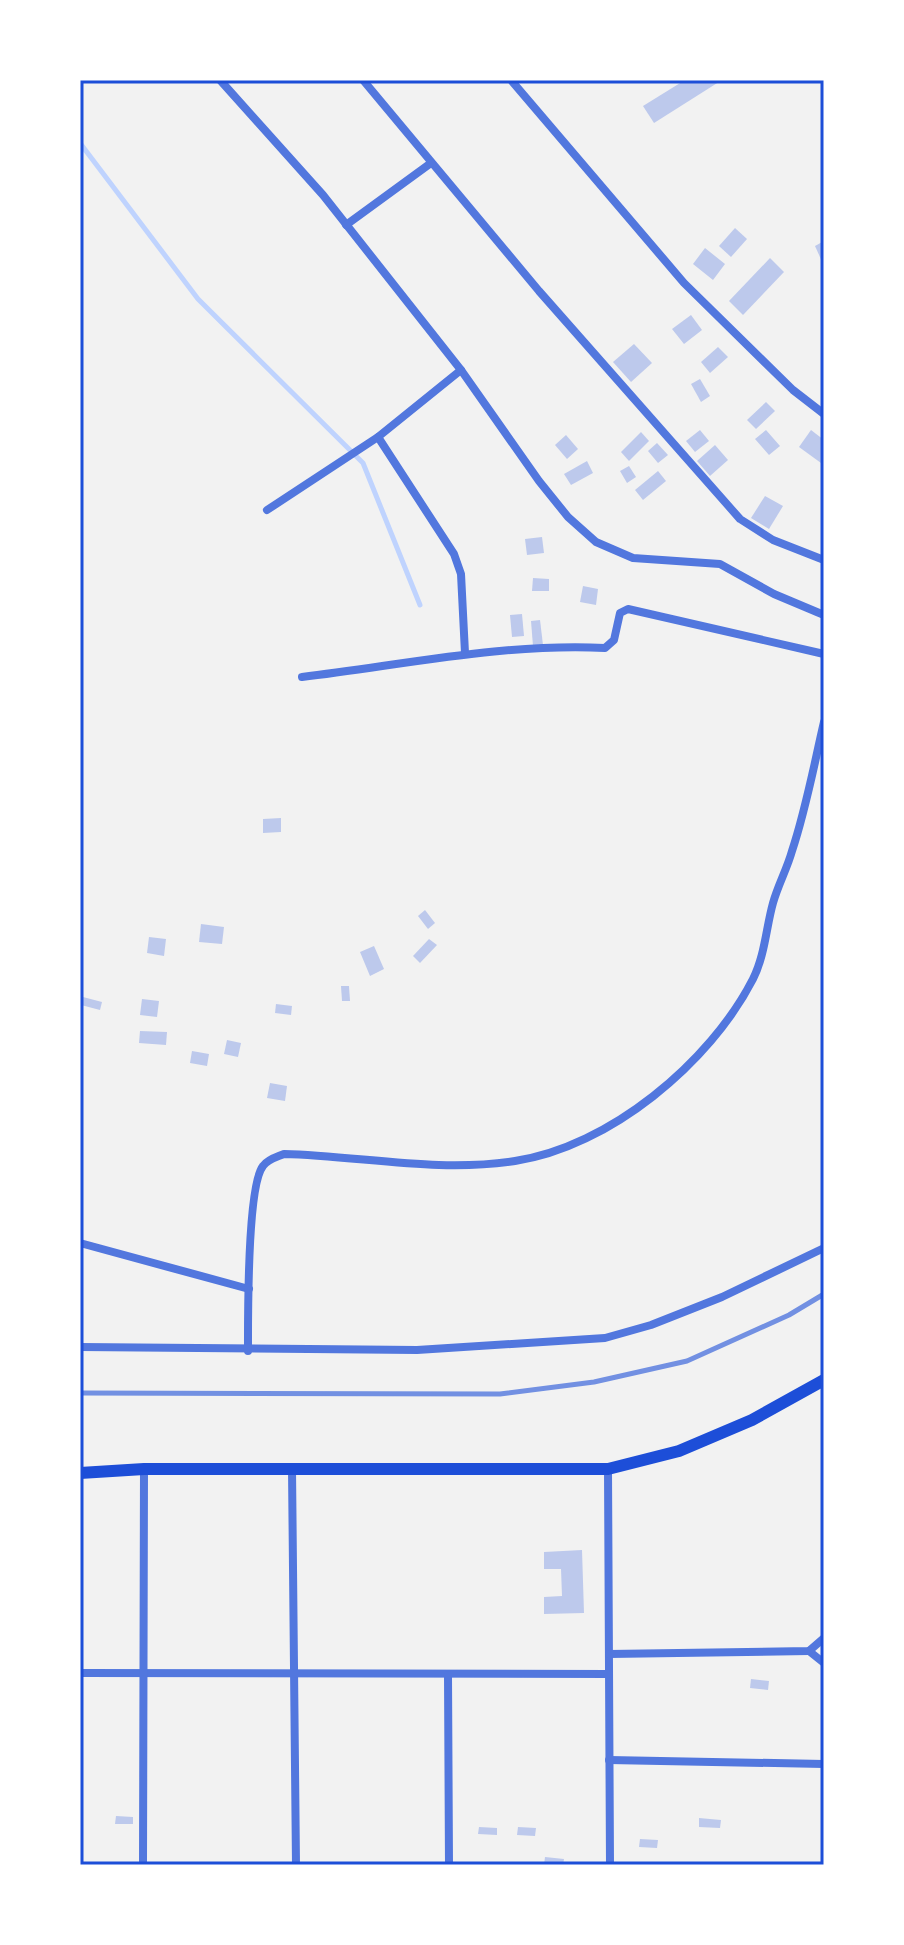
<svg xmlns="http://www.w3.org/2000/svg" width="904" height="1945" viewBox="0 0 904 1945" font-family="'Nunito Sans',sans-serif">
	<style>
		.lines { fill: none; stroke-linecap: round; stroke-linejoin: round }
		.stream { stroke: #bfd3fe; stroke-width: 5 }
		.building { fill: #bdc9ec }
		.minor { stroke: #5277de; stroke-width: 8 }
		.trunk { stroke: #1d4ed8; stroke-width: 12 }
		.rail { stroke: #7290e2; stroke-width: 5 }
		.neatline { fill: none; stroke: #1d4ed8; stroke-width: 3 }
	</style>
	<rect width="100%" height="100%" fill="#f2f2f2"/>
	<g class="lines">
		<!-- stream -->
		<polyline class="stream" points="80,143 198,299 363,463 420,605"/>
	</g>
	<!-- building -->
	<g class="building">
		<polygon points="685,80 722,80 654,123 643,106"/>
		<polygon points="735,228 747,239 731,257 719,246"/>
		<polygon points="824,241 824,266 815,246"/>
		<polygon points="705,248 725,264 713,280 693,264"/>
		<polygon points="770,258 784,272 743,315 729,301"/>
		<polygon points="691,315 702,330 684,344 672,329"/>
		<polygon points="634,344 652,363 631,382 613,362"/>
		<polygon points="718,347 728,357 710,373 701,362"/>
		<polygon points="700,379 710,396 701,402 691,384"/>
		<polygon points="766,402 775,411 756,429 747,420"/>
		<polygon points="700,430 709,441 695,452 686,441"/>
		<polygon points="766,430 780,446 769,455 755,439"/>
		<polygon points="811,430 824,440 821,463 799,447"/>
		<polygon points="641,432 649,441 629,461 621,452"/>
		<polygon points="566,435 578,449 567,459 555,445"/>
		<polygon points="657,443 668,455 658,463 648,451"/>
		<polygon points="715,445 728,460 710,476 697,461"/>
		<polygon points="587,461 593,473 571,485 564,474"/>
		<polygon points="629,466 636,477 627,483 620,471"/>
		<polygon points="658,471 666,481 643,500 635,490"/>
		<polygon points="765,496 783,506 769,529 751,518"/>
		<polygon points="542,537 544,553 527,555 525,539"/>
		<polygon points="533,578 549,579 549,591 532,591"/>
		<polygon points="583,586 598,589 596,605 580,602"/>
		<polygon points="522,614 524,636 512,637 510,615"/>
		<polygon points="540,620 543,645 533,646 531,621"/>
		<polygon points="281,818 281,832 263,833 263,819"/>
		<polygon points="425,910 435,923 428,929 418,916"/>
		<polygon points="201,924 224,927 222,944 199,942"/>
		<polygon points="149,937 166,939 164,956 147,953"/>
		<polygon points="429,939 437,945 420,963 413,956"/>
		<polygon points="374,946 384,969 370,976 360,952"/>
		<polygon points="341,986 349,986 350,1001 342,1001"/>
		<polygon points="83,997 102,1002 100,1010 81,1005"/>
		<polygon points="142,999 159,1001 157,1017 140,1015"/>
		<polygon points="276,1004 292,1006 291,1015 275,1013"/>
		<polygon points="140,1031 167,1032 166,1045 139,1043"/>
		<polygon points="227,1040 241,1043 238,1057 224,1054"/>
		<polygon points="192,1051 209,1054 207,1066 190,1063"/>
		<polygon points="270,1083 287,1086 285,1101 267,1098"/>
		<polygon points="582,1550 584,1613 544,1614 544,1597 562,1596 561,1569 544,1569 544,1552"/>
		<polygon points="751,1679 769,1681 768,1690 750,1688"/>
		<polygon points="116,1816 133,1817 133,1824 115,1824"/>
		<polygon points="699,1818 721,1820 720,1828 699,1827"/>
		<polygon points="479,1827 497,1828 497,1835 478,1834"/>
		<polygon points="518,1827 536,1828 535,1836 517,1835"/>
		<polygon points="640,1839 658,1840 657,1848 639,1847"/>
		<polygon points="545,1857 564,1859 563,1865 544,1865"/>
	</g>
	<g class="lines">
		<!-- minor -->
		<g class="minor">
			<polyline points="220,80 323,195 461,370 539,481 568,517 596,542 633,558 720,564 774,594 824,615"/>
			<polyline points="363,80 539,291 740,519 773,540 824,560"/>
			<polyline points="511,80 684,283 793,390 824,414"/>
			<polyline points="346,225 431,163"/>
			<polyline points="378,437 454,554 461,574 465,653"/>
			<polyline points="267,510 378,437 461,370"/>
			<path d="M 302,677 C 403,665 503,643 605,648 L 614,640 L 620,613 L 628,609 L 824,654"/>
			<polyline points="80,1243 249,1289"/>
			<polyline points="80,1347 417,1350 605,1338 651,1325 722,1297 824,1248"/>
			<path d="M 248,1351 C 248,1319 247,1186 263,1166 C 268,1159 277,1157 284,1154 C 362,1156 437,1173 515,1161 C 609,1147 710,1063 753,979 C 765,955 766,928 773,903 C 778,885 787,869 792,851 C 806,809 814,765 824,722"/>
			<polyline points="292,1469 296,1865"/>
			<polyline points="608,1469 610,1865"/>
			<polyline points="809,1651 824,1663"/>
			<polyline points="609,1654 809,1651 824,1638"/>
			<polyline points="80,1673 609,1674"/>
			<polyline points="448,1675 449,1865"/>
			<polyline points="609,1760 824,1764"/>
			<polyline points="143,1865 144,1469"/>
		</g>
		<!-- trunk -->
		<polyline class="trunk" points="80,1473 144,1469 608,1469 679,1451 752,1420 824,1380"/>
		<!-- rail -->
		<polyline class="rail" points="80,1393 500,1394 594,1382 687,1361 789,1315 824,1294"/>
	</g>
	<!-- border -->
	<rect width="904" height="1945" fill="none" stroke="#ffffff" stroke-width="164"/>
	<rect x="82" y="82" width="740" height="1781" class="neatline"/>
</svg>
